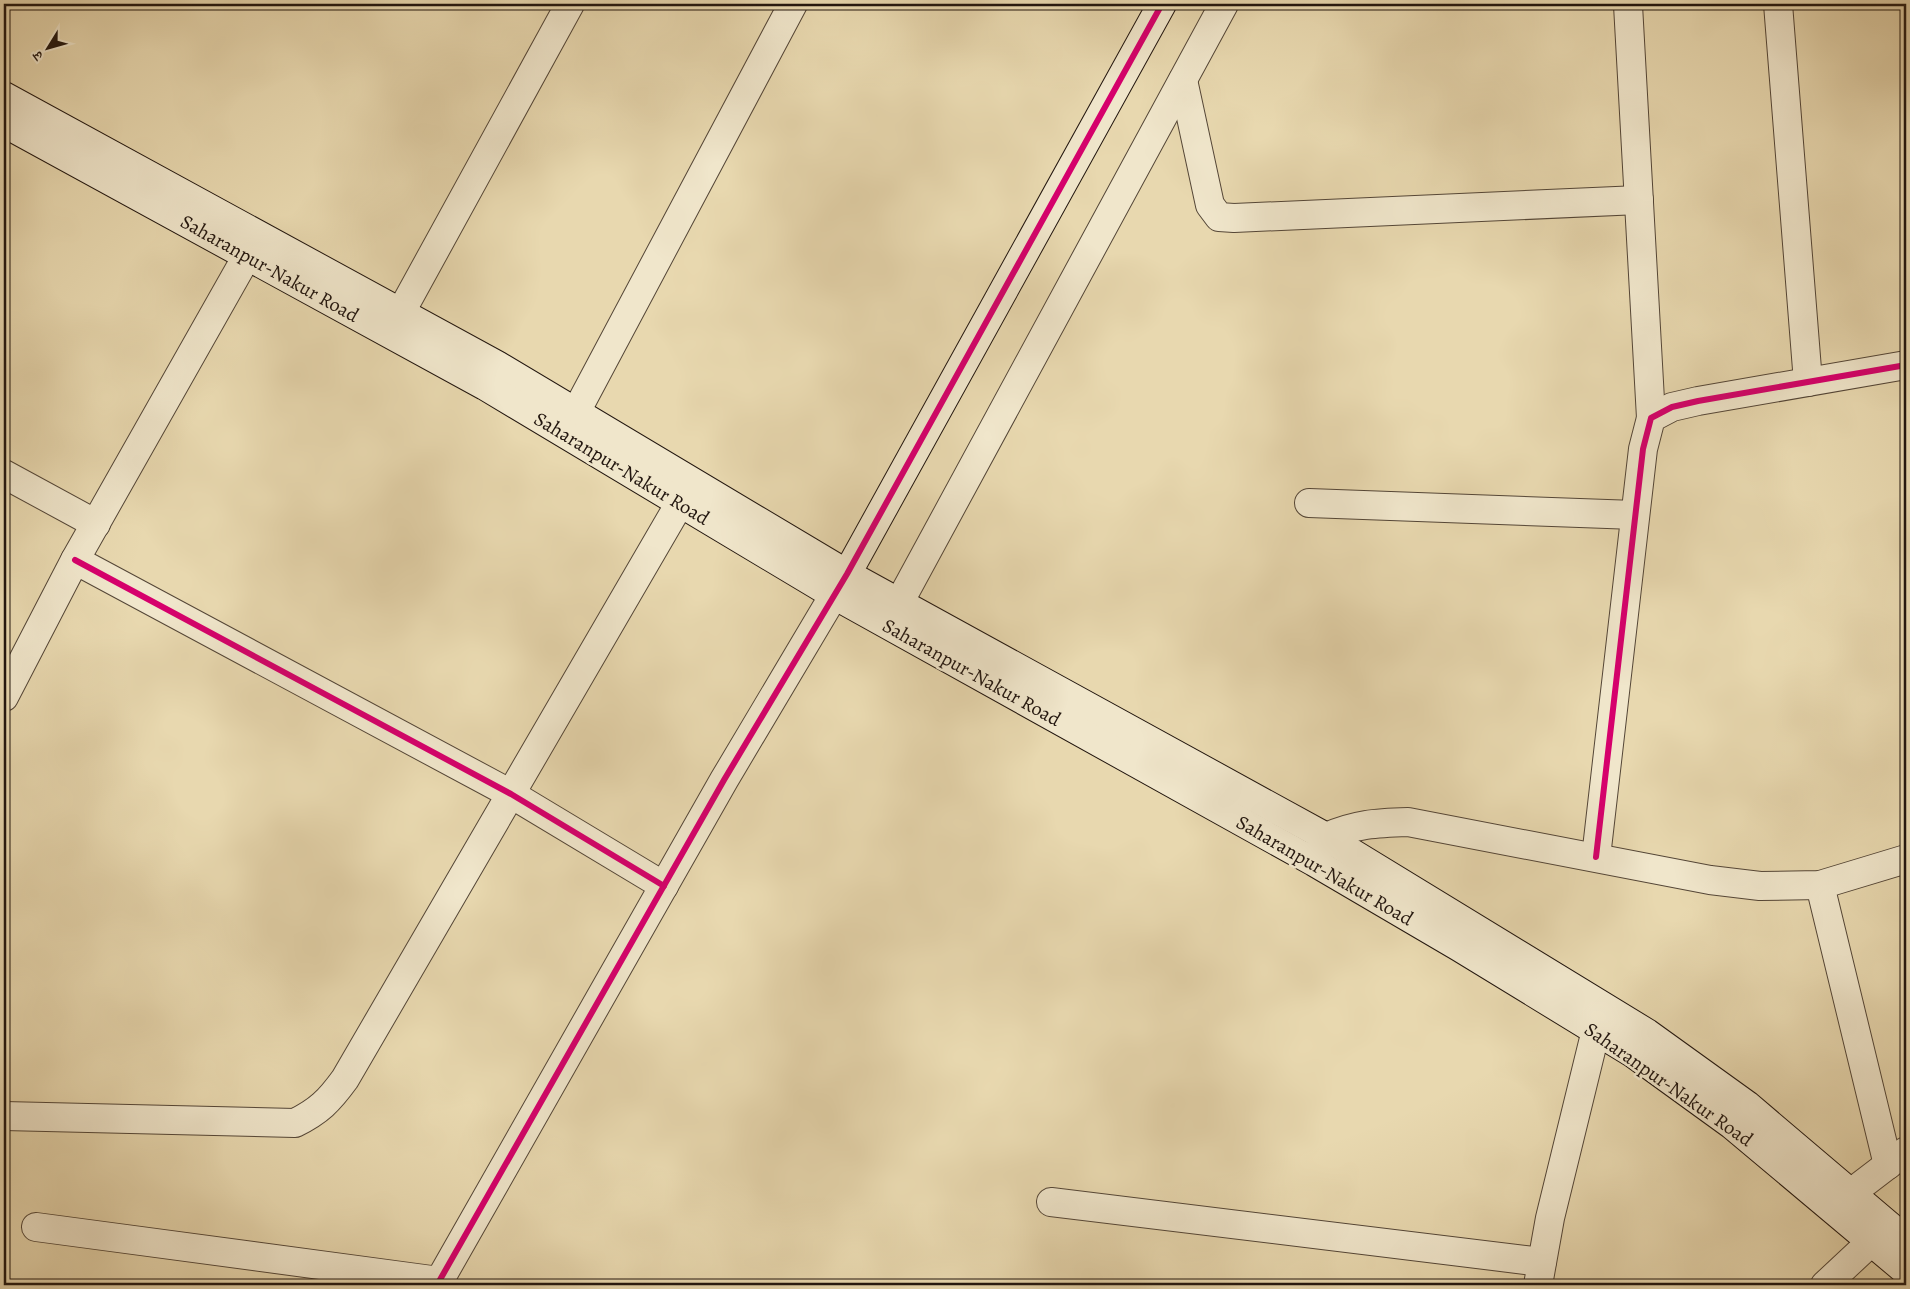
<svg xmlns="http://www.w3.org/2000/svg" width="1910" height="1289" viewBox="0 0 1910 1289" font-family="Alegreya,'Noto Serif Devanagari',serif">
	<style>
		.lines { fill: none; stroke-linecap: round; stroke-linejoin: round }
		.street-casing { stroke: #544637; stroke-width: 30 }
		.secondary-casing { stroke: #22160f; stroke-width: 30 }
		.street { stroke: #f0e6cb; stroke-width: 28 }
		.secondary { stroke: #f0e6cb; stroke-width: 28 }
		.cycleway-casing { stroke: #f0e6cb; stroke-width: 9 }
		.cycleway { stroke: #d6006c; stroke-width: 6 }
		.labels { text-anchor: middle; stroke-width: 5; stroke-linejoin: round; paint-order: stroke }
		.street-label { font-size: 20px; fill: #22160f; stroke: #f0e6cb }
	</style>
	<rect width="100%" height="100%" fill="#e8d8af"/>
	<filter id="stains"><feTurbulence type="fractalNoise" baseFrequency=".004" numOctaves="4"/><feColorMatrix values="0 0 0 0 .2 0 0 0 0 .09 0 0 0 0 .02 0 0 0 .5 -.17"/></filter>
	<radialGradient id="worn" r=".72"><stop offset=".6" stop-color="#630" stop-opacity="0"/><stop offset="1" stop-color="#630" stop-opacity=".3"/></radialGradient>
	<g class="lines">
		<!-- street casing -->
		<g class="street-casing">
			<g id="street">
				<polyline points="1778,4 1808,382"/>
				<polyline points="1628,5 1651,418"/>
				<polyline points="1183,80 1210,205 1219,217 1234,218 1639,200"/>
				<polyline points="401,312 570,4"/>
				<polyline points="576,412 793,4"/>
				<polyline points="4,474 96,524"/>
				<polyline points="1309,503 1635,515"/>
				<polyline points="75,560 511,794 664,886"/>
				<polyline points="899,603 1224,4"/>
				<polyline points="4,697 75,560 247,256"/>
				<path d="M 1316,856 L 1326,837 C 1356,824 1375,823 1408,822 L 1710,880 L 1760,886 L 1820,885 L 1906,859"/>
				<polyline points="1596,857 1643,449 1651,418 1672,407 1698,401 1906,365"/>
				<polyline points="1820,885 1888,1165"/>
				<path d="M 4,1116 L 295,1123 C 319,1111 329,1101 345,1079 L 680,503"/>
				<polyline points="1851,1193 1906,1151"/>
				<polyline points="1051,1202 1542,1262"/>
				<polyline points="36,1227 439,1281"/>
				<polyline points="437,1285 724,780 834,595"/>
				<polyline points="1538,1285 1550,1218 1596,1030"/>
				<polyline points="1825,1285 1871,1242"/>
			</g>
		</g>
		<!-- secondary casing -->
		<g class="secondary-casing">
			<g id="secondary">
				<polyline points="4,96 497,365 847,574 1326,837 1647,1033 1747,1105 1906,1240"/>
				<polyline points="4,123 485,386 834,595 1314,862 1459,947 1634,1054 1732,1125 1906,1271"/>
				<polyline points="838,590 1162,4"/>
			</g>
		</g>
		<!-- street -->
		<use href="#street" class="street"/>
		<!-- secondary -->
		<use href="#secondary" class="secondary"/>
		<!-- cycleway casing -->
		<g class="cycleway-casing">
			<g id="cycleway">
				<polyline points="75,560 511,794 664,886"/>
				<polyline points="1596,857 1643,449 1651,418 1672,407 1698,401 1906,365"/>
				<polyline points="437,1285 724,780 847,574 1162,4"/>
			</g>
		</g>
		<!-- cycleway -->
		<use href="#cycleway" class="cycleway"/>
	</g>
	<g class="labels">
		<!-- street labels -->
		<g class="street-label">
			<text transform="translate(270 268) rotate(29)" y="7">Saharanpur-Nakur Road</text>
			<text transform="translate(622 468) rotate(31)" y="7">Saharanpur-Nakur Road</text>
			<text transform="translate(972 672) rotate(29)" y="7">Saharanpur-Nakur Road</text>
			<text transform="translate(1325 870) rotate(30)" y="7">Saharanpur-Nakur Road</text>
			<text transform="translate(1669 1084) rotate(35)" y="7">Saharanpur-Nakur Road</text>
		</g>
	</g>
	<!-- margin -->
	<rect width="1910" height="1289" fill="none" stroke="#e8d8af" stroke-width="20"/>
	<rect x="5" y="5" width="1900" height="1279" fill="none" stroke="#22160f" stroke-width="2.5"/>
	<rect x="10" y="10" width="1890" height="1269" fill="none" stroke="#22160f"/>
	<!-- north arrow -->
	<g transform="translate(48 48) rotate(233)" stroke="#f0e6cb" stroke-width="4" paint-order="stroke">
	<path d="M0-4L9 19L0 12L-9 19Z" fill="#22160f"/>
	<text y="-8" font-size="14" font-weight="bold" text-anchor="middle" fill="#22160f">उ</text>
	</g>
	<rect width="100%" height="100%" filter="url(#stains)"/>
	<rect width="100%" height="100%" fill="url(#worn)"/>
</svg>
